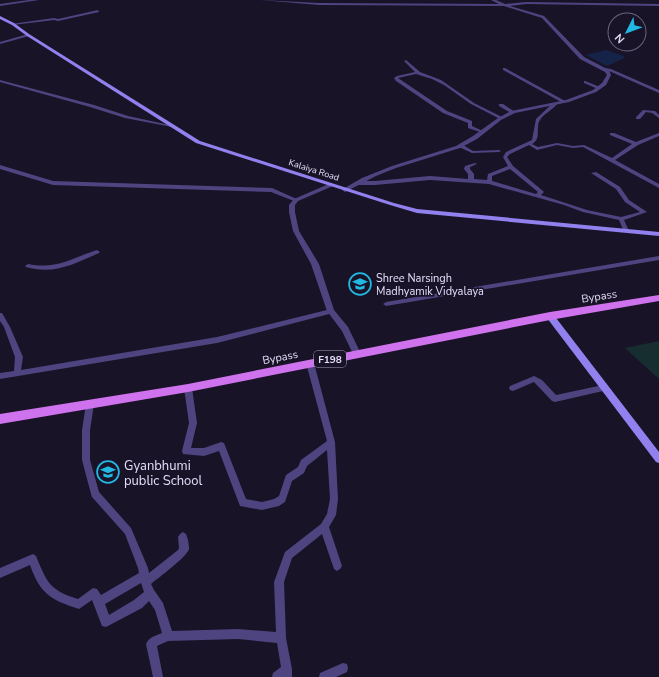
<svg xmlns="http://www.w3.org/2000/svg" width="659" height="677" viewBox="0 0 659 677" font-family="'Nunito Sans',sans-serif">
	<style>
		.green { fill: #172e31 }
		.water { fill: #162349 }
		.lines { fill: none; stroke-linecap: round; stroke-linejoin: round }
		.minor { fill: #4e4480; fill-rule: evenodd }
		.tertiary { fill: #4e4480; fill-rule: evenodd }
		.secondary { fill: #9181ef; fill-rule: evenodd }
		.primary { fill: #cf72ed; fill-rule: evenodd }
		.labels { text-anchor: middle; stroke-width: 3.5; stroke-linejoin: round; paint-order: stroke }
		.far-street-label { font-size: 9px; fill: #e5defb; stroke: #191327 }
		.shield { fill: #191327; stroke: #a8a1bb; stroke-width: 1 }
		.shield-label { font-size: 10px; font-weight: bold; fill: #e5defb }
		.poi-label { font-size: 11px; fill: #e5defb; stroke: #191327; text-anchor: start }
		.street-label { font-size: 11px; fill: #e5defb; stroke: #191327 }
		.near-poi-label { font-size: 13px; fill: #e5defb; stroke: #191327; text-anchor: start }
	</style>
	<rect width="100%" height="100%" fill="#191327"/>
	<!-- green -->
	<polygon class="green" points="659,341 659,379 625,348"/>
	<!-- water -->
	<polygon class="water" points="606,50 624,56 624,58 607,66 586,55"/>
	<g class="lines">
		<!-- minor -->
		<g class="minor">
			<polygon points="98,10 99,12 58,21 54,20 13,25 11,24 54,18 58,19"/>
			<polygon points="28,34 29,36 0,44 0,42"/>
			<polygon points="406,60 420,72 441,80 474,103 504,118 500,119 471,104 444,85 432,79 416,74 398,78 447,111 472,121 472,126 485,132 483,133 468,128 468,123 443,113 396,81 394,78 397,76 415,72 404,61"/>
			<polygon points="503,68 505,68 567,102 563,103 503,70"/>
			<polygon points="604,68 611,69 659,90 659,93 609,71 603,70 603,68"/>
			<polygon points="0,80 94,105 128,116 174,126 172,127 125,118 90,107 0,82"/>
			<polygon points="585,81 600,87 601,88 598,89 584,83 584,81"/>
			<path d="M 553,103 L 557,104 C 553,110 544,113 540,120 C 535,127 542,139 532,144 L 538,147 L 557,143 L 573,146 L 584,145 L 612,158 L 632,144 L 610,135 L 610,133 L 614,133 L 636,142 L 659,133 L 659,136 L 638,145 L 615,160 L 659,184 L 659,188 L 583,147 L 573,148 L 557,145 L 537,150 L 529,145 L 510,154 L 507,157 L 513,166 L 543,191 L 544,192 L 541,195 L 587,210 L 621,217 L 640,212 L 625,202 L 616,189 L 591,173 L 596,172 L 620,187 L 629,200 L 647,212 L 624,220 L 629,231 L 628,232 L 624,232 L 619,220 L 583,212 L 564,205 L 489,184 L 430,180 L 375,185 L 357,185 L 354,183 L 357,181 L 375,181 L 430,176 L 468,179 L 468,174 L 464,169 L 465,166 L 475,163 L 477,164 L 470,167 L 470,169 L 474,174 L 474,179 L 487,180 L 488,174 L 508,166 L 503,157 L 506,152 L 532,140 L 536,119 ZM 510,169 L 538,192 L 536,194 L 492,181 L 492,176 Z"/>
			<polygon points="499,104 503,104 515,112 511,113 499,106"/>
			<polygon points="643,110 655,111 659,115 659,118 652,113 646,112 640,119 636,119 636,117"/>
			<polygon points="459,145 463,145 473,151 499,150 501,151 499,152 472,153 459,147"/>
			<polygon points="0,165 53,181 272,188 299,200 298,201 294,201 271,192 53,185 0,169"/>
			<path d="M 97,250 L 100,252 L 99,253 C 74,264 54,275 26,267 L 25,266 L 28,264 C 57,270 71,258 97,250 Z"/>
			<polygon points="659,256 659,260 386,306 383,304 386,302"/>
			<polygon points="331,309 334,311 333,313 217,343 0,379 0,373 14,371 15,357 4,327 0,321 0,313 2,313 10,327 23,357 21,370 217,337"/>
			<path d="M 310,360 L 313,361 L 314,363 L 335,442 L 338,499 L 336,515 L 329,527 L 342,566 L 340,569 L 337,571 L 334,569 L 322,534 L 292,558 L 284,582 L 286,638 L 292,669 L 292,677 L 272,677 L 273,673 L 281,667 L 277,643 L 238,639 L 168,641 L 157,646 L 163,677 L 153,677 L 146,644 C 149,637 155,636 162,633 L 155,610 L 149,601 L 142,608 L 106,627 L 102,626 L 92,600 L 79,609 C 51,600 40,594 30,565 L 0,578 L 0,568 L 33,554 L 36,556 C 47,582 49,590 78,599 L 93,588 L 97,589 L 101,595 L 139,573 L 138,568 L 125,534 L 92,497 L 91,494 L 82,460 L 82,430 L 86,404 L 87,402 L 90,401 L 93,402 L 94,404 L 90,430 L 90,460 L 99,492 L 131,528 L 148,568 L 149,573 L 178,550 L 179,548 L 178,537 L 180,534 L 183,532 L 186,534 C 188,538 189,545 189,549 C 187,557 158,578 151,584 L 154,590 L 163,603 L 172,631 L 238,629 L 276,632 L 274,582 L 285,552 L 321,524 L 327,514 L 330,499 L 327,450 L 307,466 L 304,473 L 292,481 L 285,502 L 279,506 L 262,510 L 240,506 L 219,451 L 204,456 L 183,454 L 182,451 L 189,423 L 184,388 L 185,386 L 188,385 L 191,386 L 192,388 L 197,423 L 191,448 L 204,448 L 221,442 L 224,443 L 246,499 L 262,502 L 274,499 L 279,496 L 286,475 L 298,467 L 301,460 L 327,441 L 306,363 L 307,361 ZM 141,583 L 144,592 L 134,600 L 109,615 L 105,604 Z"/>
			<polygon points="534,376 542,380 556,395 603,385 606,386 607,388 606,390 603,391 555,402 552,401 534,382 513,391 510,390 509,388 510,386"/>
			<polygon points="343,663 347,664 348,668 347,672 336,677 319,677 320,673"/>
		</g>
		<!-- tertiary -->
		<g class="tertiary">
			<polygon points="29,0 39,0 0,6 0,4"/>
			<polygon points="260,0 319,3 499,4 491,0 496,0 505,4 526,2 659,4 659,6 526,4 510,6 544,16 584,57 609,70 611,75 606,85 596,92 569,102 515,113 501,120 477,139 460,148 396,168 376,176 345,192 342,190 343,189 362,178 392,166 456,146 473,136 498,118 511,111 566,100 593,90 602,83 607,75 605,72 580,59 542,18 504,6 319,5"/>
			<polygon points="331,183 334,185 333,186 298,201 295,205 295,212 299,231 319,264 334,310 348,327 361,354 360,356 354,356 342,331 327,311 311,264 293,231 289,212 289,205 294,199"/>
		</g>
		<!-- secondary -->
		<g class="secondary">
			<polygon points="0,16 14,23 29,34 200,141 394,203 417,209 659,232 659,236 417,213 390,205 196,143 27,36 12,25 0,19"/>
			<polygon points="550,313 553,314 659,452 659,463 656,462 547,318 546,316"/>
		</g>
		<!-- primary -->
		<polygon class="primary" points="659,295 659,301 550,320 188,392 0,424 0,414 188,384 550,312"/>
	</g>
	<!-- icons -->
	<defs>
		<g id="school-ring" transform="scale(1.15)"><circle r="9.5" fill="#191327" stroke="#21b8e3" stroke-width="1.5"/><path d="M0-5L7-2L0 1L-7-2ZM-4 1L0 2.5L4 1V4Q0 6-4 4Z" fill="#21b8e3"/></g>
	</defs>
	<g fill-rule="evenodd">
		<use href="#school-ring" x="360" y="284"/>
		<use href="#school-ring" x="108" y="472"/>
	</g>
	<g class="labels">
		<!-- far-street labels -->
		<g class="far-street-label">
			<text transform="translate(314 170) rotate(18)" y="3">Kalaiya Road</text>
		</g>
		<!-- shield labels -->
		<rect class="shield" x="314" y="351" width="32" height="16" rx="3"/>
		<g class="shield-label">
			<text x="330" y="363">F198</text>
		</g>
		<!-- poi labels -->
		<g class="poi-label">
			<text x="376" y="282">Shree Narsingh<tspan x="376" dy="13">Madhyamik Vidyalaya</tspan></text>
		</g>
		<!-- street labels -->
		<g class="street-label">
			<text transform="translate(599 296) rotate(-9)" y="4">Bypass</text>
			<text transform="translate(280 357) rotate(-11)" y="4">Bypass</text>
		</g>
		<!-- near-poi labels -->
		<g class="near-poi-label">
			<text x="124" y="470">Gyanbhumi<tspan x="124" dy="15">public School</tspan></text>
		</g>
	</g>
	<!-- north arrow -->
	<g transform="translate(627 32) rotate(228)"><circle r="19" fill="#191327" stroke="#6b647c"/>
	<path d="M0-3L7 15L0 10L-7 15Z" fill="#21b8e3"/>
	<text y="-6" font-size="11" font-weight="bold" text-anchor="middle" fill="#e5defb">N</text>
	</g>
</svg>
